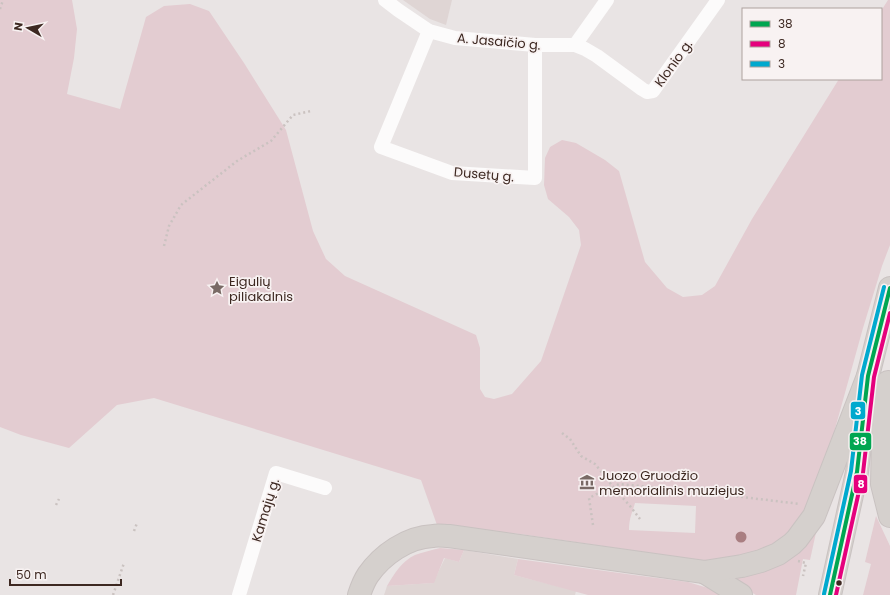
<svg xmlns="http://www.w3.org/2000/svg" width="890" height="595" viewBox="0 0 890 595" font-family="Poppins,sans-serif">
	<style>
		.built { fill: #dfd5d4 }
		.green { fill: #e3ccd1; fill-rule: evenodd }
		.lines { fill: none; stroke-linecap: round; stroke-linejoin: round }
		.primary-casing { stroke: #c9c2c1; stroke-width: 24 }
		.path { stroke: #cac2c0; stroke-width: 2.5; stroke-dasharray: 2 3; stroke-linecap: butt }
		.street { stroke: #fcfbfb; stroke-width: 14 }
		.primary { stroke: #d5d0cd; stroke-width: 22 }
		.bus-1-casing { stroke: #f8f2f2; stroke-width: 7 }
		.bus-2-casing { stroke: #f8f2f2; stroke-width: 7 }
		.bus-3-casing { stroke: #f8f2f2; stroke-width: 7 }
		.bus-1 { stroke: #00a651; stroke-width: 4 }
		.bus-2 { stroke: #e5007d; stroke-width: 4 }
		.bus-3 { stroke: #00a9ce; stroke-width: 4 }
		.tree { fill: #a97e81 }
		.bus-dot { fill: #3d2821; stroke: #f8f2f2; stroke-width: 1.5 }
		.labels { text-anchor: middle; stroke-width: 3.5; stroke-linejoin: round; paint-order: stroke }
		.street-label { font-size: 13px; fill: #3d2821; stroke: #f8f2f2 }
		.poi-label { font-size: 13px; fill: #3d2821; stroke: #f8f2f2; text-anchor: start }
		.line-badge { stroke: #f8f2f2; stroke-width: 1.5 }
		.badge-label { font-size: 11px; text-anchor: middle; font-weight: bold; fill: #fff }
	</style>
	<rect width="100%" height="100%" fill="#e9e4e4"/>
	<!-- built -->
	<g class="built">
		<polygon points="403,0 452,0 446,25 430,19"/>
		<polygon points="464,550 518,559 514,575 576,591 575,595 384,595 387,586 433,583 445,558 459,562"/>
	</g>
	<!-- green -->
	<g class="green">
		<path d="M 0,0 L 72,0 L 77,29 L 74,58 L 67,94 L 120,109 L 146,17 L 164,6 L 190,4 L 209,11 L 244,63 L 286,130 L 313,231 L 326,259 L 345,276 L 476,335 L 480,348 L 480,389 L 485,397 L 494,399 L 512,394 L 541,361 L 581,245 L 579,230 L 569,217 L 548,199 L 544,185 L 545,158 L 550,147 L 562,140 L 576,143 L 605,160 L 619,171 L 645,262 L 667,288 L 683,297 L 702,295 L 715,286 L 752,219 L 839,79 L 881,79 L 881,11 L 888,0 L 890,0 L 890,245 L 882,266 L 863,328 L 828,454 L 807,516 L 776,548 L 713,562 L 520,534 L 437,525 L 421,480 L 154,398 L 117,405 L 69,448 L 21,435 L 0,427 ZM 635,503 L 696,506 L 695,533 L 629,530 C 629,519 632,513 635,503 Z"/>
		<polygon points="876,516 890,546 890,595 863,595 871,564 865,562"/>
		<polygon points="817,528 810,560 803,559 796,595 756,595 722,575"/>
		<path d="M 440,548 L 464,550 L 459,562 L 444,558 L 434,583 L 387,586 C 394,574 402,561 415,555 C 423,552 432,550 440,548 Z"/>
		<polygon points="518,559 634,575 688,582 708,588 723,595 588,595 514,575"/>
	</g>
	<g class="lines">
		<!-- primary casing -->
		<g class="primary-casing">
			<g id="primary">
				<polyline points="888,382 883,439 882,484 890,516"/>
				<polyline points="704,572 741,595"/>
				<path d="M 359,595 C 361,589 364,581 368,575 C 382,555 407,537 433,536 C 438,535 444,536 449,536 L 704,572 L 742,566 L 761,561 L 778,554 L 792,544 L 797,539 L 814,516 L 868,376"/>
				<polyline points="830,595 857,472 868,376 890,288"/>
			</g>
		</g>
		<!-- path -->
		<g class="path">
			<polyline points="0,9 3,0"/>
			<polyline points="164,246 169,226 181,205 237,161 271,141 293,115 311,111"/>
			<polyline points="562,433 570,439 581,456 595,464 604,475 613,487 619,484 693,491 800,504"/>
			<polyline points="613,487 630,506 640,519"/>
			<polyline points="56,505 59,499"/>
			<polyline points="593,525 589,498 612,486"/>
			<polyline points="134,531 137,523"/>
			<polyline points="798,561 806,563 803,576"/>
			<polyline points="113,595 124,563"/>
		</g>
		<!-- street -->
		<g class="street">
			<polyline points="385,0 398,10 429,31 455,38 535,45 575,45 585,49 597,56 642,89 647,92 653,91 718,0"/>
			<polyline points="429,31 381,147 452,173 535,178 535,45"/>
			<polyline points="575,45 607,0"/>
			<polyline points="239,595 276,473 325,488"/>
		</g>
		<!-- primary -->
		<use href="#primary" class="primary"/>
		<!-- bus-1 casing -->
		<g class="bus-1-casing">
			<polyline id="bus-1" points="830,595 857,472 868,376 890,288"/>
		</g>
		<!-- bus-2 casing -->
		<g class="bus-2-casing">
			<polyline id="bus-2" points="836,595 863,473 874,377 890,313"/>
		</g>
		<!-- bus-3 casing -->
		<g class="bus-3-casing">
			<polyline id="bus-3" points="824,594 851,471 862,375 884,287"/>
		</g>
		<!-- bus-1 -->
		<use href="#bus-1" class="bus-1"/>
		<!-- bus-2 -->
		<use href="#bus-2" class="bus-2"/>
		<!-- bus-3 -->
		<use href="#bus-3" class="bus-3"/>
	</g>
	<!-- trees -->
	<circle class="tree" cx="741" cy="537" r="5.5"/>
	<!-- icons -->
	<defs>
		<g id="sight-bare" transform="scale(1.2)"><path d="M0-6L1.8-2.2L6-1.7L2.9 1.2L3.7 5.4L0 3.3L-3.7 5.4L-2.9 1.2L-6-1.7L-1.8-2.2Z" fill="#796a65" stroke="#f8f2f2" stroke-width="2.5" paint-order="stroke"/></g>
		<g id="museum-bare" transform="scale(1.2)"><path d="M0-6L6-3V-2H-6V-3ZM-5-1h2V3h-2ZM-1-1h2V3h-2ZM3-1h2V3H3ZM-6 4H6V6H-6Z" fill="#796a65" stroke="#f8f2f2" stroke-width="2.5" paint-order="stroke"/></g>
	</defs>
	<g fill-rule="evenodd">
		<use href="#sight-bare" x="217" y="288"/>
		<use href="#museum-bare" x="587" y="482"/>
	</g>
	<!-- markers -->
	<circle class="bus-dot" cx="839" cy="583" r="3.5"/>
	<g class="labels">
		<!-- street labels -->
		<g class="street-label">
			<text transform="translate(499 41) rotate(5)" y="5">A. Jasaičio g.</text>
			<text transform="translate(673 63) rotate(-54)" y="5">Klonio g.</text>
			<text transform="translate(484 174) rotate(5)" y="5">Dusetų g.</text>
			<text transform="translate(265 510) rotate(-73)" y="5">Kamajų g.</text>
		</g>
		<!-- poi labels -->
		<g class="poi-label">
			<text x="229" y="286">Eigulių<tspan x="229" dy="15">piliakalnis</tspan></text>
			<text x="599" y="480">Juozo Gruodžio<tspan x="599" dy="15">memorialinis muziejus</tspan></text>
		</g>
	</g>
	<g class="line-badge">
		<rect x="850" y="401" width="16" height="19" rx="4" fill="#00a9ce"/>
		<rect x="849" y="432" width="23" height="19" rx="4" fill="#00a651"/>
		<rect x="853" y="474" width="15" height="20" rx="4" fill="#e5007d"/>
	</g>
	<g class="badge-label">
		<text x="858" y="415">3</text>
		<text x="860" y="445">38</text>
		<text x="861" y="488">8</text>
	</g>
	<!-- legend -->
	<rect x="742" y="8" width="140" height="72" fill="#f8f2f2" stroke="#ada19e"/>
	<rect x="750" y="21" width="20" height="6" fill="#00a651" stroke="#ada19e"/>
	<text x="778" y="28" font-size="12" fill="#3d2821">38</text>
	<rect x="750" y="41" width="20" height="6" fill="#e5007d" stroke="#ada19e"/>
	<text x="778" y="48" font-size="12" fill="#3d2821">8</text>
	<rect x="750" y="61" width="20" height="6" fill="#00a9ce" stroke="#ada19e"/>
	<text x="778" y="68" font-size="12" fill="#3d2821">3</text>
	<!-- north arrow -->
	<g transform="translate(28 28) rotate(279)" stroke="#f8f2f2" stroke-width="3" paint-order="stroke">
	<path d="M0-3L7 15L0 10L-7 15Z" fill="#3d2821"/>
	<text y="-6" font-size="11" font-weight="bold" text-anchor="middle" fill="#3d2821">N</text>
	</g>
	<!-- scale -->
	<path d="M10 579v6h111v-6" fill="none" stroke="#3d2821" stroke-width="2"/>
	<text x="16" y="579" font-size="12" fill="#3d2821" stroke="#f8f2f2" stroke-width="3" paint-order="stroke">50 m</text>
</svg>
